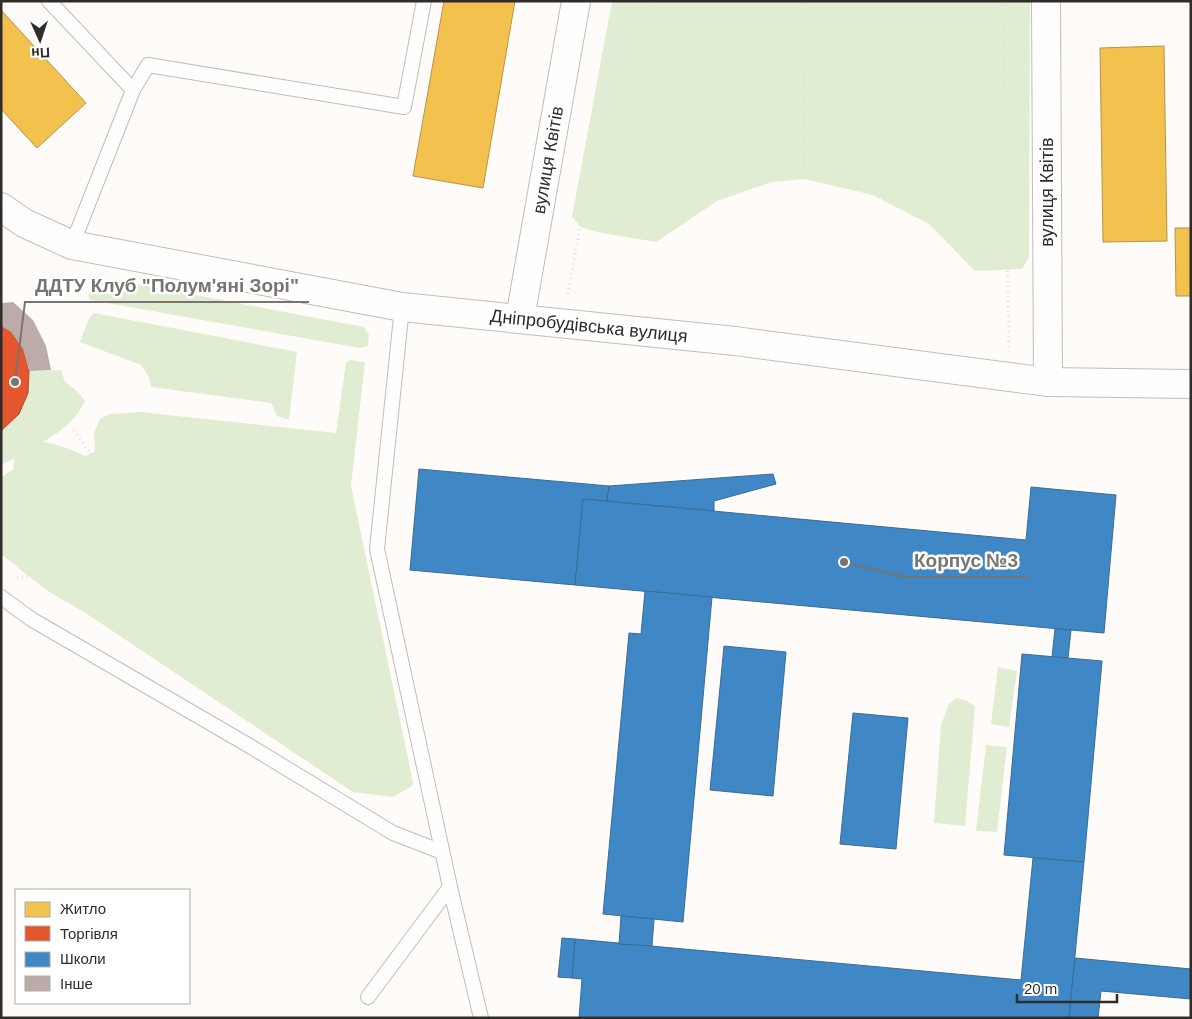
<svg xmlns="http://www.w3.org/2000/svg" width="1192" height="1019" viewBox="0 0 1192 1019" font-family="Arial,sans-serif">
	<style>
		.green { fill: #e1edd3 }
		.homes { fill: #f2c14e; stroke: #b89443 }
		.shops { fill: #e4572e; stroke: #ae4a2c }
		.schools { fill: #3f88c5; stroke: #3a6c96 }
		.building { fill: #bcaba9 }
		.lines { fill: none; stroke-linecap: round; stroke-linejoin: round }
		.service-casing { stroke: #c0bdbb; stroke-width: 16 }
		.minor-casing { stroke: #c0bdbb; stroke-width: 30 }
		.tertiary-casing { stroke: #c0bdbb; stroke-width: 30 }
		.path { stroke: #e1e0e0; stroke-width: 3; stroke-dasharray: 1 4; stroke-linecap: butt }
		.service { stroke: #fffefe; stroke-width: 14 }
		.minor { stroke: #fffefe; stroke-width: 28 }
		.tertiary { stroke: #fffefe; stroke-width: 28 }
		.labels { text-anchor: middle; stroke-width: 5; stroke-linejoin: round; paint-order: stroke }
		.street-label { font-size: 18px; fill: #2f2c29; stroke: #fff }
		.leader { fill: none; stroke: #777472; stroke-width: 2 }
		.callout-dot { fill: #777472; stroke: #fff; stroke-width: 2 }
		.callout-label { font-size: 19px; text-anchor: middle; font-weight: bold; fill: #777472; stroke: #fff; stroke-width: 5; stroke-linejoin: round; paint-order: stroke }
	</style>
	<rect width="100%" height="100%" fill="#fefbf9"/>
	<!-- green -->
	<g class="green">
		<polygon points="612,1 1030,1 1029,258 1022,269 975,271 929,224 873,195 804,179 772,182 717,201 656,242 597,232 581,227 572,217"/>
		<polygon points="111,279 364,327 369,335 368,346 360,348 90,300 88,296 92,287"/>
		<polygon points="94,313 297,352 289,420 277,416 271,403 151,387 149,377 141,365 80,342 89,318"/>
		<path d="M 350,360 L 365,362 L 351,486 L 413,782 L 412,786 L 393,797 L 353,792 L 87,614 L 46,590 L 1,554 L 1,477 L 13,470 L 15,458 L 1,465 L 1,431 C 23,415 27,397 29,371 L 61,370 L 65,382 L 78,392 L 85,401 C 77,419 60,432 43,442 C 58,444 71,449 85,456 L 95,452 L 94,433 L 100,419 L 110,414 L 141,412 L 336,433 L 346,362 Z"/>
		<polygon points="998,667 1017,671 1009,727 991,724"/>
		<polygon points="956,698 965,700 975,706 965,826 934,823 941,725 949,704"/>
		<polygon points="986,745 1007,747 997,832 976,831"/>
	</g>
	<!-- homes -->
	<g class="homes">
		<polygon points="444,1 515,1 483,188 413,176"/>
		<polygon points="1,10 86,103 37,148 1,109"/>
		<polygon points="1164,46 1167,241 1103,242 1100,48"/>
		<polygon points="1175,228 1191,228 1191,296 1176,296"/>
	</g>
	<!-- shops -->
	<polygon class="shops" points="1,326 11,332 23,349 29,371 28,393 19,414 1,431"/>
	<!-- schools -->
	<g class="schools">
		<polygon points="419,469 609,486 607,501 583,499 575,585 410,570"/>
		<polygon points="773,474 776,484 714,501 714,511 607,501 609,486"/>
		<polygon points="1031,487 1116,495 1104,633 575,585 583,499 1026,540"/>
		<polygon points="645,591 712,597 683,922 603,914 629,633 641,634"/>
		<polygon points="1055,629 1071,630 1068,658 1052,657"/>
		<polygon points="724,646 786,652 773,796 710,790"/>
		<polygon points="1022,654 1102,661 1084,862 1004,855"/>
		<polygon points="853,713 908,718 896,849 840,844"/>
		<polygon points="1033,858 1084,862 1069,1018 579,1018 582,979 572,978 575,939 1021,980"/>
		<polygon points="621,916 654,919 652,946 619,944"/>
		<polygon points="562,938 575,939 572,978 558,977"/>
		<polygon points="1075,958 1191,969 1191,999 1101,991 1098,1018 1069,1018"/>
	</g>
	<!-- building -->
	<polygon class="building" points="13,302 33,320 46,346 51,370 29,371 23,349 11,332 1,326 1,303"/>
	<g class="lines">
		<!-- service casing -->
		<g class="service-casing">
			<g id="service">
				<polyline points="49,1 133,90 72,245"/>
				<polyline points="133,90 148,65 404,107 424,1"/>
				<polyline points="1,597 31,619 248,745 393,833 442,852"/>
				<polyline points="450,887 481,1018"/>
				<polyline points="368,997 450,887 377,549 402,307"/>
			</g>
		</g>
		<!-- minor casing -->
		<g class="minor-casing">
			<g id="minor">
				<polyline points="1046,1 1048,382"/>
				<polyline points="520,318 576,1"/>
			</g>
		</g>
		<!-- tertiary casing -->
		<g class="tertiary-casing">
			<polyline id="tertiary" points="1,207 24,223 72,245 402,307 735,341 1048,382 1191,384"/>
		</g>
		<!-- path -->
		<g class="path">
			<polyline points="657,1 611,48 804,179"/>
			<polyline points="1003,1 1009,347"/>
			<polyline points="804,178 805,1"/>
			<polyline points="568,294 620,1"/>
			<polyline points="74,430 161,552 190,599 235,710"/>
			<polyline points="17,578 161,552 288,465 323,436"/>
		</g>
		<!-- service -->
		<use href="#service" class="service"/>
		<!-- minor -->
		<use href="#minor" class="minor"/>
		<!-- tertiary -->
		<use href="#tertiary" class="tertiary"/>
	</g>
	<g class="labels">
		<!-- street labels -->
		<g class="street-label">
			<text transform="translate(548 160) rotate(-80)" y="6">вулиця Квітів</text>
			<text transform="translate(1047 192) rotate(-90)" y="6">вулиця Квітів</text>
			<text transform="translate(589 326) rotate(6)" y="6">Дніпробудівська вулиця</text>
		</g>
	</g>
	<!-- callouts -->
	<path class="leader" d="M15 382L25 302H309M844 562L904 577H1028"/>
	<g class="callout-dot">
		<circle cx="15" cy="382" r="5"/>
		<circle cx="844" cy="562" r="5"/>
	</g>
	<g class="callout-label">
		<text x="167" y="292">ДДТУ Клуб "Полум'яні Зорі"</text>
		<text x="966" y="567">Корпус №3</text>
	</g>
	<!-- border -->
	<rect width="1192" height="1019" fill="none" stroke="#2f2c29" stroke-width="5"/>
	<!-- legend -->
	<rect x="15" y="889" width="175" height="115" fill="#ffffff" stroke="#acaba9"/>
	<rect x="25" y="902" width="25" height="15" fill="#f2c14e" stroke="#acaba9"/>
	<text x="60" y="914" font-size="15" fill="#2f2c29">Житло</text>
	<rect x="25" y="926" width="25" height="15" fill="#e4572e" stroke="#acaba9"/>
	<text x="60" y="939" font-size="15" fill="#2f2c29">Торгівля</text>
	<rect x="25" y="952" width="25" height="15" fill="#3f88c5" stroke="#acaba9"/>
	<text x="60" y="964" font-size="15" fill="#2f2c29">Школи</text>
	<rect x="25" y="976" width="25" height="15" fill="#bcaba9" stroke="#acaba9"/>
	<text x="60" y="989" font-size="15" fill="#2f2c29">Інше</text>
	<!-- north arrow -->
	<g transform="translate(40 40) rotate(177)" stroke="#ffffff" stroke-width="4" paint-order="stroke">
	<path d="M0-4L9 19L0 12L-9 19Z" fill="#2f2c29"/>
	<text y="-8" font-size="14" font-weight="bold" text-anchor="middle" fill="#2f2c29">Пн</text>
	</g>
	<!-- scale -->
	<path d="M1017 994v8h100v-8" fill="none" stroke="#2f2c29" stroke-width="2.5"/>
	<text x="1024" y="994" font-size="15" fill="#2f2c29" stroke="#ffffff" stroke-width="4" paint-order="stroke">20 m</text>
</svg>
